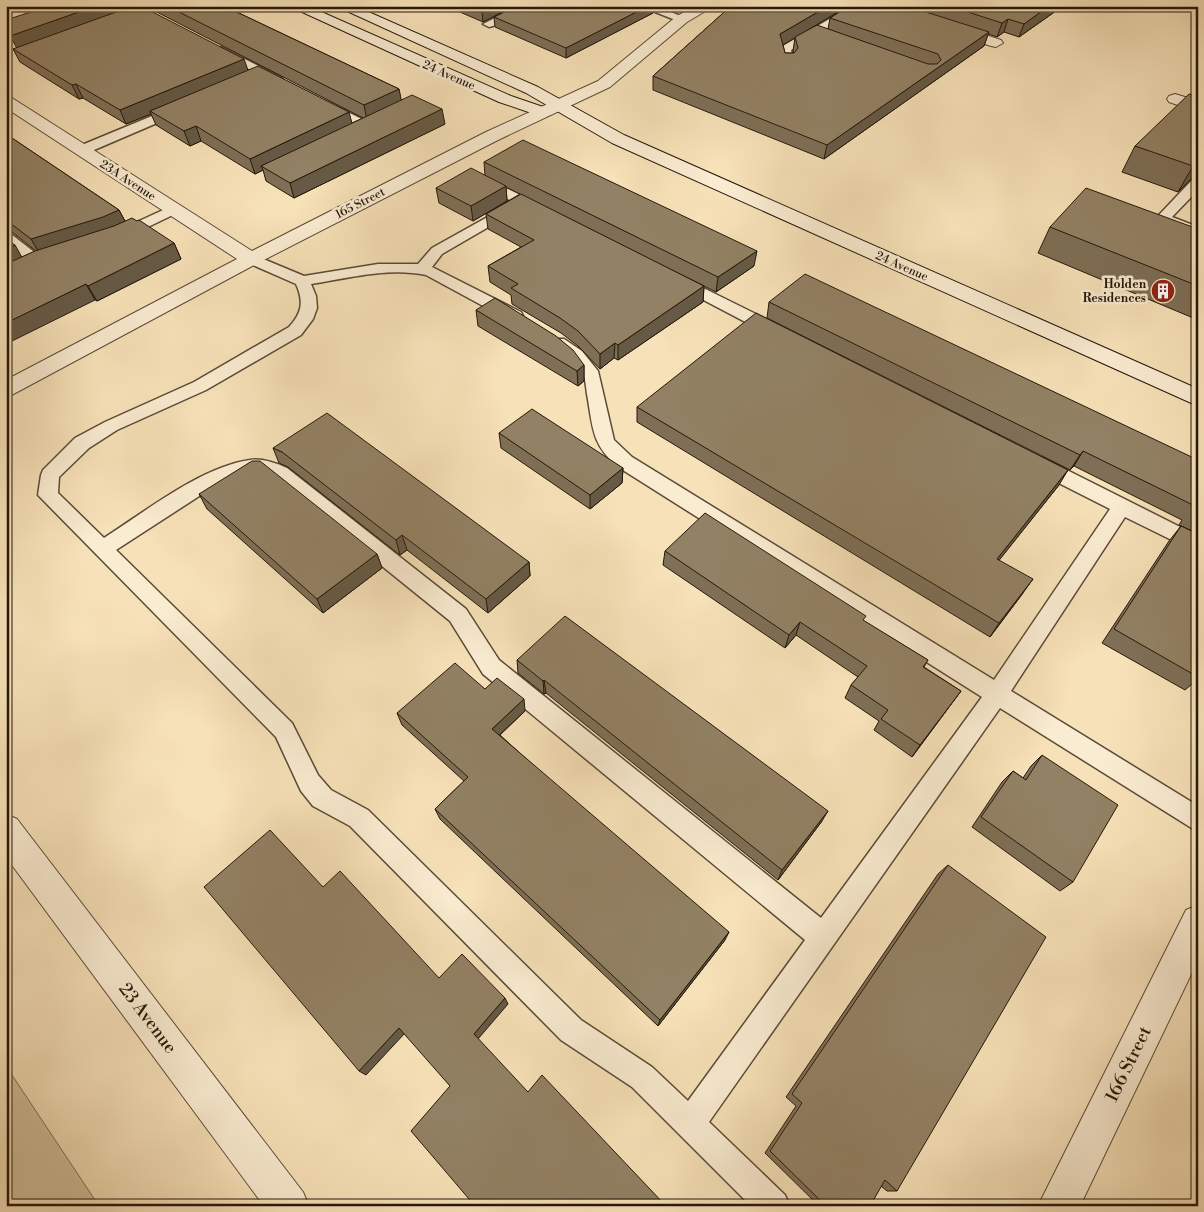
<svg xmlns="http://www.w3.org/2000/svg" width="1204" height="1212" viewBox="0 0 1204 1212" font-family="'Libre Bodoni',serif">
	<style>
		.green { fill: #d3bf9a; stroke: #7c6c52 }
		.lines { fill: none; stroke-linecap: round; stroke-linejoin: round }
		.service-casing { stroke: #594a36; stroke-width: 3 }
		.minor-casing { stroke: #594a36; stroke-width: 2 }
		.secondary-casing { stroke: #24180a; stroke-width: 2 }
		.service { fill: #faecd1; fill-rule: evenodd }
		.minor { fill: #faecd1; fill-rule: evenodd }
		.secondary { fill: #faecd1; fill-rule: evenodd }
		.wall { fill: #7e6f56; stroke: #24180a; fill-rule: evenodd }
		.shaded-wall { fill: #665a46; stroke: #24180a }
		.building { fill: #928164; stroke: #24180a }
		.labels { text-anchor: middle; stroke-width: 5; stroke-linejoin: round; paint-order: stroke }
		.far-street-label { font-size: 12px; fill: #24180a; stroke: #faecd1 }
		.far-poi-label { font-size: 12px; font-weight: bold; fill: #24180a; stroke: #faecd1; text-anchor: end }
		.near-street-label { font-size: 18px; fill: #24180a; stroke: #faecd1 }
	</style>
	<rect width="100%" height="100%" fill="#f7e1b8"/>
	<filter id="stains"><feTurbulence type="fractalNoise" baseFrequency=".004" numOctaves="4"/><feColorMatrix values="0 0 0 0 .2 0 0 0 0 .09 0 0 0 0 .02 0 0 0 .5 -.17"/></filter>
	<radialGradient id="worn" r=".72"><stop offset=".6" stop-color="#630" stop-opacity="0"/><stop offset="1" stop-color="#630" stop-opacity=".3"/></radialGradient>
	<!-- green -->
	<polygon class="green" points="6,1066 99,1206 6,1206"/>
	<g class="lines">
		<!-- service casing -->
		<g class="service-casing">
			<g id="service">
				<polygon points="519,6 534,6 493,26 489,27 483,24"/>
				<polygon points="640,6 656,6 688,19 686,21 678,21"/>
				<polygon points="852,6 865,6 791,50 794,62 792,65 784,65 779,49 781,47"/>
				<polygon points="221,47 282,78 284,81 282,84 274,84 217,53 217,49"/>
				<polygon points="325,101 372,124 373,127 367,131 362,130 321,108 319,105"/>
				<polygon points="181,104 185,105 187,108 185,111 87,153 82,154 75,150 77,147"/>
				<polygon points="481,176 545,207 547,210 540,214 535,213 476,183 474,180"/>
				<polygon points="1198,178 1198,190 1172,217 1198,227 1198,236 1158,222 1156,219 1158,216 1193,179"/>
				<path d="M 511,204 L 518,208 L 516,211 L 442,254 L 432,267 L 521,312 L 523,316 L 521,320 L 509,320 L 426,275 C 389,267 349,278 311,284 L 316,296 L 317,308 L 313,319 L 301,335 L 206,390 L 117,430 L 89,448 L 59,477 L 58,493 L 104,538 C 146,511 201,467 250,460 C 262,458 276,463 287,468 L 466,609 L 499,660 L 821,918 L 982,697 L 618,467 C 591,444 593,427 587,394 C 586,388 586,380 583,375 C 575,360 558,355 550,343 L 552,339 L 564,339 L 582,351 L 598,371 L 614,440 L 632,457 L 994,680 L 1110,509 L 1031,469 L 1029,464 L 1031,459 L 1038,457 L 1045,459 L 1198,536 L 1198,553 L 1125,517 L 1011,691 L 1198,806 L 1198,832 L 1000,708 L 709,1122 L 785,1195 L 790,1206 L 751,1206 L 632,1087 L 561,1040 L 350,826 L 313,806 L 301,791 L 276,737 L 38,495 L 41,475 L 43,470 L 75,438 L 105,422 L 194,382 L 289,327 C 302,313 304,302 296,284 L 246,262 L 243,259 L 246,256 L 256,256 L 304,276 L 378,264 L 418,264 L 432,248 ZM 251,473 L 267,474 L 273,478 L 450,621 L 483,674 L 805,940 L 688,1101 L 652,1067 L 581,1020 L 368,810 L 331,790 L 318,775 L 292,723 L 116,550 L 224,480 Z"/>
				<polygon points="174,205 181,209 179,212 123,239 113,239 111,236 113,233"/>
				<polygon points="6,233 11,234 43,259 46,262 43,265 33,265 6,245"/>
				<polygon points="679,276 782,327 784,331 782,335 770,335 673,284 671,281"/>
			</g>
		</g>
		<!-- minor casing -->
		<g class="minor-casing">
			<g id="minor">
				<polygon points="6,6 18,6 6,12"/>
				<polygon points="696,6 714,6 687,22 610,87 498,140 258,263 6,398 6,380 237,259 6,108 6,96 12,98 252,251 486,132 598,81 677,16"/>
				<polygon points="875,6 897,6 1001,40 1003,43 996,47 991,46 877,9"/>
				<polygon points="1175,94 1198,101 1198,112 1169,102 1167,99 1169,96"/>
				<polygon points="6,814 17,819 303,1192 309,1206 264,1206 6,857"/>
				<polygon points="1198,905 1198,960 1080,1206 1038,1206 1186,910"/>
			</g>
		</g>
		<!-- secondary casing -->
		<g class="secondary-casing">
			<g id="secondary">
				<polygon points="289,6 308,6 511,96 549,109 551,112 549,115 543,117 499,102"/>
				<polygon points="336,6 355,6 538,87 624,135 1198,389 1198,406 612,143 526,93"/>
			</g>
		</g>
		<!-- service -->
		<use href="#service" class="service"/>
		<!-- minor -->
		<use href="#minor" class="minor"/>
		<!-- secondary -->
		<use href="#secondary" class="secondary"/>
	</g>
	<!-- wall -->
	<g class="wall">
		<polygon points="49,6 128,6 129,8 352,123 363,118 145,6 224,6 399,89 401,100 445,124 294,198 266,181 263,170 255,174 201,141 190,146 156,125 151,114 126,124 83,98 79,99 20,62 13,49 16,48"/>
		<polygon points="446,6 514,6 483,22"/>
		<polygon points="517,6 654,6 653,13 566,58 495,27 494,17"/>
		<path d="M 731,6 L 848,6 L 797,36 L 828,29 L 830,18 L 849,6 L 1063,6 L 1019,37 L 1004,32 L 997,37 L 988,34 L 984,46 L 824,159 L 653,90 L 653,76 ZM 795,37 L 793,51 L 794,53 L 785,53 L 783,45 Z"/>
		<polygon points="1198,92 1198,177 1192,178 1178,192 1122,172 1135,146"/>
		<polygon points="6,134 119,210 125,221 174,243 181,259 97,301 22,257 36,251 12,232 6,232"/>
		<polygon points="484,162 754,266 716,292 667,268 704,286 703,302 618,360 614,358 600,369 578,346 561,333 512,304 511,295 490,282 488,266 521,247 488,229 486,214 520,194 506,187 507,201 473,221 439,203 436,188 485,176"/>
		<polygon points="1198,190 1198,199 1193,198"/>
		<polygon points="1050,227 1198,229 1198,320 1038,253"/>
		<polygon points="769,302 1198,460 1198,679 1185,690 1102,643 1169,541 1181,526 1192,531 1179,525 1182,520 1074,466 1070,470 767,318"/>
		<polygon points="476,310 584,365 584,381 578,386 478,326"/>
		<polygon points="637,407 1059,485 999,560 1023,593 990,637 637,422"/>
		<polygon points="499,433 623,468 622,483 590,509 501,448"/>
		<polygon points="273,448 529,562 530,576 488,613 407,550 400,555 288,467 279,463"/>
		<polygon points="199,494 377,554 382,568 323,613 207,509"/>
		<polygon points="665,551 864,621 928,660 924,667 961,691 912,757 874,730 879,721 845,698 851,685 858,677 796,635 785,648 663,565"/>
		<polygon points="517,660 822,821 778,880 546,693 544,694 518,673"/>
		<polygon points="485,689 525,711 500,735 725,940 658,1026 440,819 435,809 464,781 402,725 397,713"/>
		<polygon points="1042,755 1073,882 1060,891 972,827 1002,782 1013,771 1023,778 1031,766"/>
		<polygon points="948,865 897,1191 887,1191 881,1186 870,1206 819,1206 765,1153 796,1106 786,1097 938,874"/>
	</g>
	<!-- shaded-wall -->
	<g class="shaded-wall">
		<polygon points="96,6 128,6 130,10 18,50 10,36"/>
		<polygon points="493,6 514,6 483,22 482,12"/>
		<polygon points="648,6 654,6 653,13 566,58 566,48"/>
		<polygon points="828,6 848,6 778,48 780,34"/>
		<polygon points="1049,6 1063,6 1019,37 1024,24"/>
		<polygon points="1008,19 1004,32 997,37 1002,23"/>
		<polygon points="989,32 984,46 824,159 827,145"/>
		<polygon points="244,59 249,73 150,111 151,114 126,124 120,110"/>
		<polygon points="76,84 83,98 79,99 72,85"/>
		<polygon points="399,89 402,104 367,120 364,105"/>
		<polygon points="442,109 445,124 294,198 290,183"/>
		<polygon points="349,112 353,127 261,166 263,170 255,174 250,159"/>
		<polygon points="196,126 201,141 190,146 184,131"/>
		<polygon points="1198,161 1198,177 1192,178 1178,192 1193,166"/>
		<polygon points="506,186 507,201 473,221 471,206"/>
		<polygon points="119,210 127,225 40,254 31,239"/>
		<polygon points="174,243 181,259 97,301 88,286"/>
		<polygon points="15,245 24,261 6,271 6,250"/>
		<polygon points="757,251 754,266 716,292 718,277"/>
		<polygon points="86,284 95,300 6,344 6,323"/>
		<polygon points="704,286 703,302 618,360 618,345"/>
		<polygon points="615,343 614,358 600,369 600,354"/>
		<polygon points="584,365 584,381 578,386 577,371"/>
		<polygon points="1083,451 1074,466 1070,470 1080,455"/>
		<polygon points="623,468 622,483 590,509 590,495"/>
		<polygon points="1068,470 1059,485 989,573 997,559"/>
		<polygon points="402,535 407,550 400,555 396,540"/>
		<polygon points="377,554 382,568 323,613 317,599"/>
		<polygon points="529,562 530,576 488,613 486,599"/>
		<polygon points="1033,579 1023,593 990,637 999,623"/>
		<polygon points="800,622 796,635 785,648 789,635"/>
		<polygon points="544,680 546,693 544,694 543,681"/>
		<polygon points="961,691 952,703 912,757 920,745"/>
		<polygon points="524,699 525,711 494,740 492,729"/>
		<polygon points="828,811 822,821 778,880 782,870"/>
		<polygon points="729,932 725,940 658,1026 660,1020"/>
		<polygon points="505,998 508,1004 478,1039 474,1034"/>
		<polygon points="399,1028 405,1033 366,1075 359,1071"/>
	</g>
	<!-- building -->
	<g class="building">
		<polygon points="49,6 96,6 10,36 6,25 6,20"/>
		<polygon points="133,6 141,6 244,59 120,110 76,84 72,85 13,49"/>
		<polygon points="167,6 224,6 399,89 364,105"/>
		<polygon points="469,6 493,6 482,12"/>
		<polygon points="517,6 648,6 566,48 494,17"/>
		<polygon points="731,6 828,6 780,34 785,53 794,53 798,48 795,37 817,25 928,64 937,64 941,60 938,54 830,18 849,6 907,6 989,32 827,145 653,76"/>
		<polygon points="949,6 1049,6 1024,24 1008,19 1002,23"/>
		<polygon points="258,66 349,112 250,159 196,126 184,131 150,111"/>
		<polygon points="1198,92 1198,161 1193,166 1135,146 1189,94 1194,95"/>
		<polygon points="412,95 442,109 290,183 261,166"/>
		<polygon points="6,134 119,210 103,217 31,239 6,220"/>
		<polygon points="523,140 757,251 718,277 484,162"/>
		<polygon points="471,168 506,186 471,206 436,188"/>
		<polygon points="1086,188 1198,229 1198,286 1050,227"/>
		<polygon points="521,194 704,286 618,345 615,343 600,354 578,331 560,318 511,288 518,284 488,266 534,240 486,214"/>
		<polygon points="132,218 137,221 139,220 174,243 88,286 86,284 6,323 6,264 35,251 114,226"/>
		<polygon points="6,239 15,245 6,250"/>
		<polygon points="805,274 1198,460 1198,514 1192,510 1195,506 1083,451 1080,455 769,302"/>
		<polygon points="495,298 556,336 573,350 584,365 577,371 476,310"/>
		<polygon points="756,313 1068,470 997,559 1033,579 999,623 637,407"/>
		<polygon points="532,409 623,468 590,495 499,433"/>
		<polygon points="327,413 529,562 486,599 402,535 396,540 282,452 273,448"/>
		<polygon points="252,461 260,461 377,554 317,599 199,494"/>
		<polygon points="705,513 866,616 863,620 928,660 923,667 961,691 920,745 881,719 888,710 851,685 867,666 800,622 789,635 665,551"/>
		<polygon points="1181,526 1198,534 1198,677 1114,629"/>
		<polygon points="565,616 828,811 782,870 544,680 543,681 517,660"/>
		<polygon points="455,663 485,689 497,678 524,699 492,729 729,932 660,1020 435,809 468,777 397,713"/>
		<polygon points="1042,755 1118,805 1073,882 981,817 1013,771 1026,780"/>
		<polygon points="270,830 323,887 340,871 439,978 462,954 505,998 474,1034 528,1092 542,1075 666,1206 475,1206 411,1131 450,1086 399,1028 359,1071 204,887"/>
		<polygon points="948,865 1046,937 897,1191 885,1180 870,1206 826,1206 770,1151 802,1103 792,1094"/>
	</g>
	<!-- icons -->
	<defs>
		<g id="building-disc" transform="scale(1.25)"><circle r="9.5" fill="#8f2418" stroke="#faecd1"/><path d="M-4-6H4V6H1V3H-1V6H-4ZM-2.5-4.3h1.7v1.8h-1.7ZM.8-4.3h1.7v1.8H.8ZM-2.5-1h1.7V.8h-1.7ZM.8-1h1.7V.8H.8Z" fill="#fff"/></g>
	</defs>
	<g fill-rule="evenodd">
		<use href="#building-disc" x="1163" y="291"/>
	</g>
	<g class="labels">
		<!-- far-street labels -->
		<g class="far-street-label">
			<text transform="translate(449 75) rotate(24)" y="4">24 Avenue</text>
			<text transform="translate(128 180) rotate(33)" y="4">23A Avenue</text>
			<text transform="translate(360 203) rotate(-27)" y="4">165 Street</text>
			<text transform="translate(902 266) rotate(24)" y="4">24 Avenue</text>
		</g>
		<!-- far-poi labels -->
		<g class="far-poi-label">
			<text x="1146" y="288">Holden<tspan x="1146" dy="14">Residences</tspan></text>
		</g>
		<!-- near-street labels -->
		<g class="near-street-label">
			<text transform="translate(148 1018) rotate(53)" y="6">23 Avenue</text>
			<text transform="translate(1128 1064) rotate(-64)" y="6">166 Street</text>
		</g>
	</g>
	<!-- margin -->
	<rect width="1204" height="1212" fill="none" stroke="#f7e1b8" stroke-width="25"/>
	<rect x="8" y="8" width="1189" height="1197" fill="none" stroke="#24180a" stroke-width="2.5"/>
	<rect x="12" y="12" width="1179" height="1187" fill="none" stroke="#24180a"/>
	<rect width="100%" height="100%" filter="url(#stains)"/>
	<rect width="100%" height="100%" fill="url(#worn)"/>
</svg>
